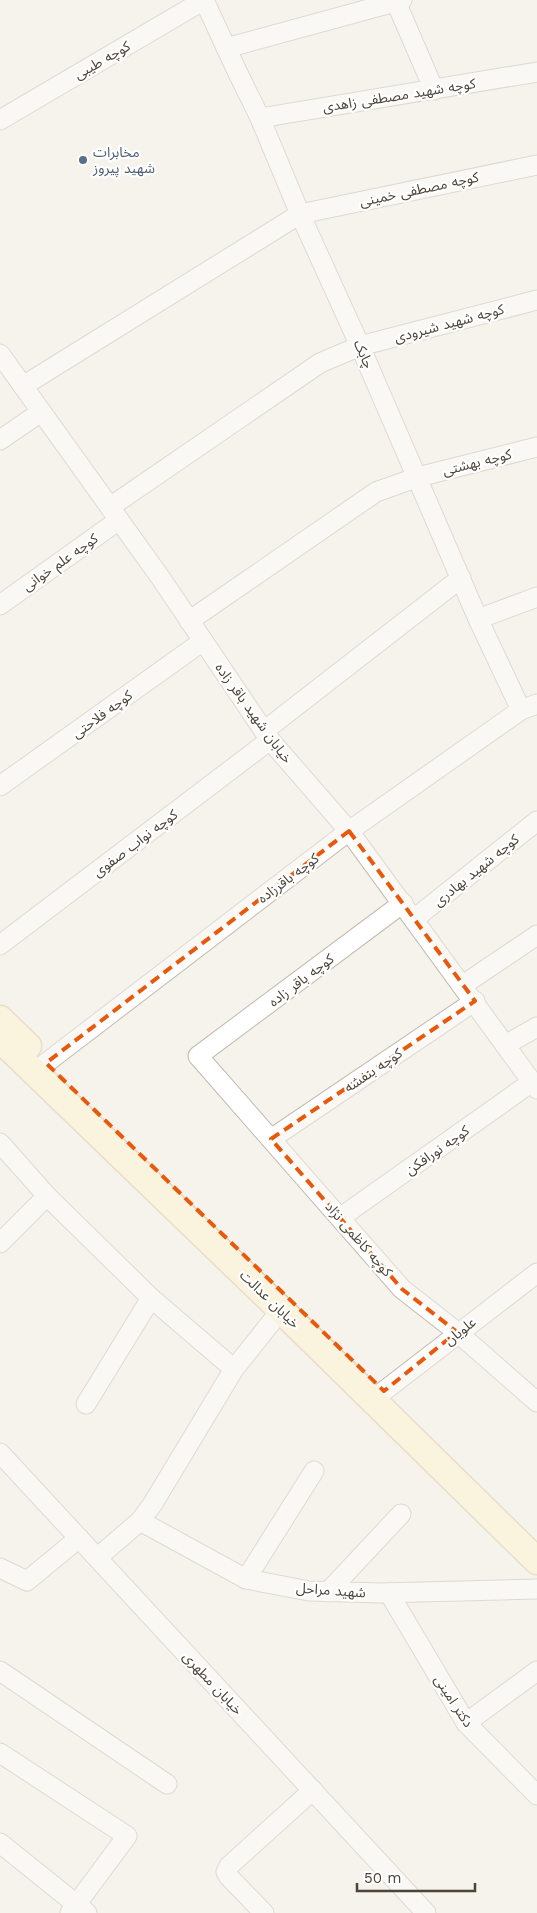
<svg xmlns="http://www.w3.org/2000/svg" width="537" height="1913" viewBox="0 0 537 1913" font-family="'Work Sans','Noto Sans Arabic',sans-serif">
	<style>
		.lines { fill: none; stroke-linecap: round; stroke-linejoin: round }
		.minor-casing { stroke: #c2bbae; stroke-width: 21 }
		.secondary-casing { stroke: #d6c79b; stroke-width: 29 }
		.minor { stroke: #fff; stroke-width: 19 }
		.secondary { stroke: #fff3cd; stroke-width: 26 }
		.marked { fill: none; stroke: #e8590c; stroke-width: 4; stroke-dasharray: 10 6; stroke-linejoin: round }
		.service-dot { fill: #5c6f8a; stroke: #fff; stroke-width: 2 }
		.labels { text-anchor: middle; stroke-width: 4.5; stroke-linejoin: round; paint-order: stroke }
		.street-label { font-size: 14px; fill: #4b4439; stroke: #fff }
		.service-label { font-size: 14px; fill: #4e5e75; stroke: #fff; text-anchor: start }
	</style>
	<rect width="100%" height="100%" fill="#f6f3ec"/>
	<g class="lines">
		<!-- minor casing -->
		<g class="minor-casing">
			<g id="minor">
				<polyline points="204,0 236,69 260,118 300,214 360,346 478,619 521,710"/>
				<polyline points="396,2 434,90"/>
				<polyline points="226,48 402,0"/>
				<polyline points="260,118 537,72"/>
				<polyline points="0,120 204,0"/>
				<polyline points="0,354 160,577 270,740 349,831 537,1089"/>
				<polyline points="23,386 300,214 537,165"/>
				<polyline points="0,440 41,412"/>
				<polyline points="110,507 320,363 360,346 537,300"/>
				<polyline points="0,605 119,520"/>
				<polyline points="478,619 537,597"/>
				<polyline points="189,621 376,492 418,477 537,447"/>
				<polyline points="264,731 461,578"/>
				<polyline points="0,786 203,641"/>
				<polyline points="403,903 198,1056 402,1289 457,1332 537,1402"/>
				<polyline points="414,919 537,821"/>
				<polyline points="0,945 270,740"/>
				<polyline points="463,985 537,935"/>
				<polyline points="505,1045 537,1027"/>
				<polyline points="46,1063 349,831 521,710 537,704"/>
				<polyline points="271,1139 475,1001"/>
				<polyline points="0,1143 47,1196 151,1298 234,1369"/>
				<polyline points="341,1217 532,1082"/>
				<polyline points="0,1243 47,1196"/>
				<polyline points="384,1391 537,1273"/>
				<polyline points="86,1404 151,1298"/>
				<polyline points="0,1453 426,1913"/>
				<polyline points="140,1521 246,1579 309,1591 381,1593 537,1589"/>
				<polyline points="98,1557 140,1521 152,1505 234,1369 281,1310"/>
				<polyline points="0,1568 27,1581 79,1538"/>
				<polyline points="246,1579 314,1471"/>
				<polyline points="328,1592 401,1514"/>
				<polyline points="389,1593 466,1723 537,1795"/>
				<polyline points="0,1671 167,1784"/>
				<polyline points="466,1723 537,1671"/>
				<polyline points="0,1753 127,1836 70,1913"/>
				<polyline points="0,1843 87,1913"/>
				<polyline points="264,1913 229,1877 226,1872 229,1866 313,1790"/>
			</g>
		</g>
		<!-- secondary casing -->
		<g class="secondary-casing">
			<g id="secondary">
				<polyline points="0,1019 28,1046"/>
				<polyline points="0,1039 281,1310 537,1561"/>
			</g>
		</g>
		<!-- minor -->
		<use href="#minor" class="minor"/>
		<!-- secondary -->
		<use href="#secondary" class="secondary"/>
	</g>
	<!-- marked area -->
	<path d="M0 0H537V1913H0ZM 349,831 L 475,1001 L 271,1139 L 402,1289 L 457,1332 L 384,1391 L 46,1063 Z" fill="#f6f3ec" fill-opacity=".55" fill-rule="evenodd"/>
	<path class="marked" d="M 349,831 L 475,1001 L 271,1139 L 402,1289 L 457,1332 L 384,1391 L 46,1063 Z"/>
	<!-- markers -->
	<circle class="service-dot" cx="83" cy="160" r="5"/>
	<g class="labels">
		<!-- street labels -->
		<g class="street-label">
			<text transform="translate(102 60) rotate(-30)" y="5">کوچه طیبی</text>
			<text transform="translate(399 95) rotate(-9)" y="5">کوچه شهید مصطفی زاهدی</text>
			<text transform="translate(419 189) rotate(-12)" y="5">کوچه مصطفی خمینی</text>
			<text transform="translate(449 323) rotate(-15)" y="5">کوچه شهید شیرودی</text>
			<text transform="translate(364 354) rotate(66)" y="5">چابک</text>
			<text transform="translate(477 462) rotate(-14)" y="5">کوچه بهشتی</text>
			<text transform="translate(60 562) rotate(-35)" y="5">کوچه علم خوانی</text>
			<text transform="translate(254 713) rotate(54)" y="5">خیابان شهید باقر زاده</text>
			<text transform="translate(102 714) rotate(-36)" y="5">کوچه فلاحتی</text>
			<text transform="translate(135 843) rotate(-37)" y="5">کوچه نواب صفوی</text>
			<text transform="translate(476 870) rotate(-39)" y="5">کوچه شهید بهادری</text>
			<text transform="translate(288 878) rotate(-37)" y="5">کوچه باقرزاده</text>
			<text transform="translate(301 980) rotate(-37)" y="5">کوچه باقر زاده</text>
			<text transform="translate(373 1070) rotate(-34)" y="5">کوچه بنفشه</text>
			<text transform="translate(437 1150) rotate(-35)" y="5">کوچه نورافکن</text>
			<text transform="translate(359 1239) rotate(49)" y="5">کوچه کاظمی نژاد</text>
			<text transform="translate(270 1299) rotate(44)" y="5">خیابان عدالت</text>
			<text transform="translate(460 1331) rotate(-38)" y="5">علویان</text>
			<text transform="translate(331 1590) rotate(4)" y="5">شهید مراحل</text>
			<text transform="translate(213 1683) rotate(47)" y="5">خیابان مطهری</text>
			<text transform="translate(454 1701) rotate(57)" y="5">دکتر امینی</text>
		</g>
		<!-- service labels -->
		<g class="service-label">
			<text x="93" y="157">مخابرات<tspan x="93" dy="16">شهید پیروز</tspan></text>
		</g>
	</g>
	<!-- scale -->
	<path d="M357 1883v8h118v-8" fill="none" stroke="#4b4439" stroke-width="2.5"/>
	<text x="364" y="1883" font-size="15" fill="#4b4439" stroke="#ffffff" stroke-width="4" paint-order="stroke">50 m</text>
</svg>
